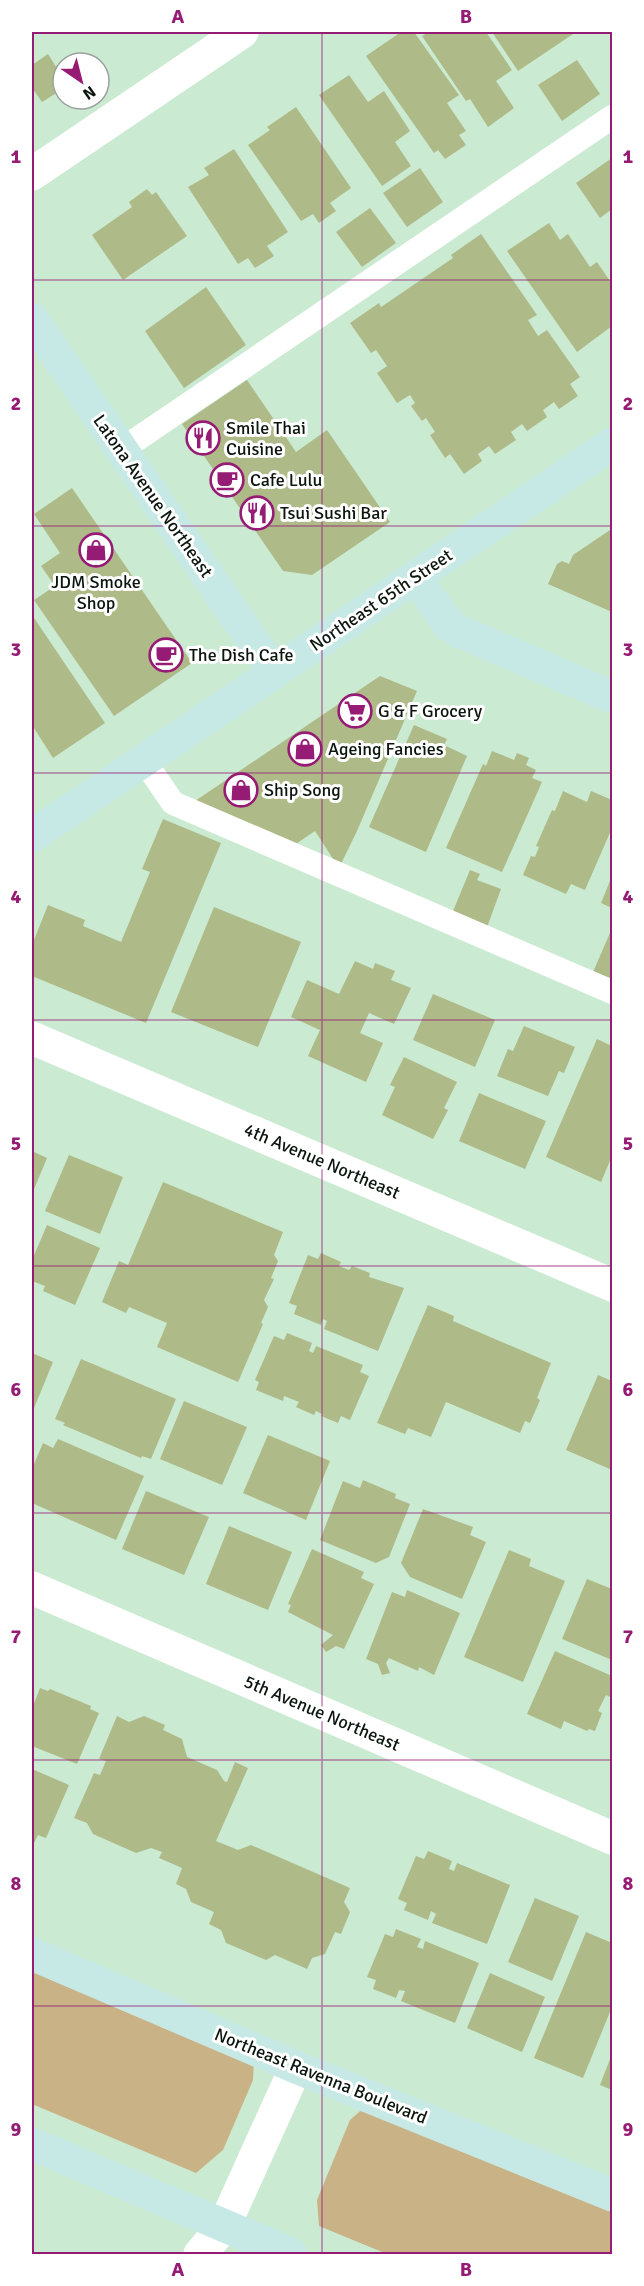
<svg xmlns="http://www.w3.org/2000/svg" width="644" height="2286" viewBox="0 0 644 2286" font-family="Signika,sans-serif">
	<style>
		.green { fill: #c8b286 }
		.building { fill: #afba89 }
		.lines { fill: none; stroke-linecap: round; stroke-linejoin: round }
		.lane { stroke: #fff; stroke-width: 24 }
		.street { stroke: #fff; stroke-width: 33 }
		.secondary { stroke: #c7e9e6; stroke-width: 33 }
		.grid { fill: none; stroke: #961b74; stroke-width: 1.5; stroke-opacity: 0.55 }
		.labels { text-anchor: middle; stroke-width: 6; stroke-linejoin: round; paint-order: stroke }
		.poi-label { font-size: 18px; fill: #0a150d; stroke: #fff; text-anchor: start }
		.street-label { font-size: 18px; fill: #0a150d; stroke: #fff }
		.neatline { fill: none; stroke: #961b74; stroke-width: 2 }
		.grid-label { font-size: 20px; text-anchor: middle; font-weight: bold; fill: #961b74 }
	</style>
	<rect width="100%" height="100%" fill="#caead1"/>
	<!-- green -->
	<g class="green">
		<polygon points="32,1965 254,2059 253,2080 223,2150 196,2173 32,2104"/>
		<polygon points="366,2106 612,2211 612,2254 387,2254 319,2226 317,2200 350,2120"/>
	</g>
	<!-- building -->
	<g class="building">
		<polygon points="401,32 414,32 459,95 447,103 466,131 459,135 466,145 445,159 438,150 434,153 366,56"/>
		<polygon points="429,32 486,32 512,70 496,81 514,108 488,127 470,99 466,101 422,36"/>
		<polygon points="492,32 576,32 518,71"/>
		<polygon points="48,54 63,78 63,89 42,102 32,88 32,65"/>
		<polygon points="577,60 600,94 562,121 538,85"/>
		<polygon points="349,75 368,102 384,91 410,131 395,142 411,166 382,186 319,95"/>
		<polygon points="296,107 351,188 330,203 336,211 319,223 313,214 301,221 248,145 270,130 267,127"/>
		<polygon points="234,149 288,232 267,246 274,256 255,268 248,258 238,264 188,187 209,175 204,168"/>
		<polygon points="612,158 612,209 600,218 576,183"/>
		<polygon points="420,168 443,202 407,227 383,193"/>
		<polygon points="147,189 152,195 156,192 187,236 123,280 92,235 132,207 129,202"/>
		<polygon points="370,208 396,243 362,267 336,232"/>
		<polygon points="549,223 560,240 568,234 590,267 597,262 612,284 612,326 577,352 507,251"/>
		<polygon points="481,234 537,315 528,320 538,336 547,330 580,377 570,384 578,396 559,409 554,402 543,410 547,417 527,431 522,424 511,432 516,440 495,454 489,446 478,454 482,461 464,474 450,454 445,458 430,435 435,432 426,418 422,421 411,406 415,403 410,395 397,403 377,373 387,366 376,350 371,353 350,323 379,303 381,307 453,258 451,255"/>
		<polygon points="206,287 246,345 184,388 145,331"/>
		<polygon points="247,380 296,452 327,430 390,522 312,575 283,571 182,424"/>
		<polygon points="72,488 192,663 114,716 34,600 55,586 41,566 60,553 34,514"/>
		<polygon points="610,530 612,531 612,612 548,584 557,564 562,561 569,564 573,555"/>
		<polygon points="32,615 105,723 53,758 32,725"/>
		<polygon points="380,676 417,691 357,831 339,868 315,831 287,850 195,801"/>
		<polygon points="414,725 447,739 444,745 467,756 426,852 369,827"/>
		<polygon points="492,751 514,760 517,753 529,758 526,765 536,770 532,778 542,782 502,872 446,848 483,764 486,766"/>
		<polygon points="563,791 587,802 591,791 612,800 612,828 585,890 571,884 566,894 523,875 531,856 535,857 539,847 536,846 552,810 555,811"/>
		<polygon points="163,819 221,843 146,1023 32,976 32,945 48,905 85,920 83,926 121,942 150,872 142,869"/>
		<polygon points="470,870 480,874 477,880 501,889 486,930 451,916"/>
		<polygon points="612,876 612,908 601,903"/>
		<polygon points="214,907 301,942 258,1047 171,1012"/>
		<polygon points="610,933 612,935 612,981 593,972"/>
		<polygon points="355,961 373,969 375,963 395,971 391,980 411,988 394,1024 369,1013 360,1033 383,1043 366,1082 308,1056 320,1030 291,1017 307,980 339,994"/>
		<polygon points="433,994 495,1020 475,1067 413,1040"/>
		<polygon points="524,1026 575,1047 564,1073 559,1071 548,1096 497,1076 508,1049 513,1051"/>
		<polygon points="597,1039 612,1046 612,1156 601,1182 546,1157"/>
		<polygon points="404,1057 457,1082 444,1108 448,1110 433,1139 382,1115 395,1087 390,1085"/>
		<polygon points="479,1093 546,1121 525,1169 459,1141"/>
		<polygon points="32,1151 47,1158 32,1194"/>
		<polygon points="69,1155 123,1177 100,1234 45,1211"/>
		<polygon points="163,1182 283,1232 274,1255 278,1261 271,1278 274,1279 264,1300 268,1307 261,1323 263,1324 238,1382 157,1347 167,1323 129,1307 126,1313 102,1302 119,1261 128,1265"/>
		<polygon points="47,1225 100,1248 75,1305 43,1291 45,1286 32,1281 32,1260"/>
		<polygon points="321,1253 341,1262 339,1266 349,1270 352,1266 370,1273 369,1277 404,1288 378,1351 324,1329 327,1321 323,1319 321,1325 294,1314 297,1306 289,1303 308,1255 318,1259"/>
		<polygon points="428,1305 454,1316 453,1321 551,1363 537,1398 540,1400 530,1423 525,1421 520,1433 446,1402 431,1437 408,1428 405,1434 377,1423"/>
		<polygon points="287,1333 312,1343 309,1351 313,1353 316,1346 363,1365 360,1372 369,1376 350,1420 341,1416 338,1423 321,1416 322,1414 316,1411 314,1415 296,1407 299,1402 284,1396 283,1401 256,1390 259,1382 255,1380 274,1336 284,1340"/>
		<polygon points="32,1353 53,1362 32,1413"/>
		<polygon points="81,1359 176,1399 151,1459 142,1456 141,1458 63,1425 65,1423 55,1419"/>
		<polygon points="598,1375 612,1381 612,1470 566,1450"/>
		<polygon points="184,1401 247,1427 222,1485 160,1459"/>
		<polygon points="268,1435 330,1461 306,1520 243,1493"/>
		<polygon points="58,1439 144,1476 116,1540 32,1503 32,1469 43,1443 53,1448"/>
		<polygon points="363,1480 396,1494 395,1498 410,1504 389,1557 376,1563 320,1540 343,1481 360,1488"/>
		<polygon points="146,1491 209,1517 184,1575 122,1549"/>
		<polygon points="423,1509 473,1527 470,1535 486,1542 462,1599 410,1577 401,1563"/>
		<polygon points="229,1526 292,1552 268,1610 206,1584"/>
		<polygon points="312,1549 364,1572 361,1578 374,1584 344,1649 336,1646 326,1652 321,1645 333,1635 288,1612 291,1605 288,1604"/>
		<polygon points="509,1550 531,1559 529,1566 565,1581 523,1682 464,1657"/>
		<polygon points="587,1579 612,1589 612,1660 562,1639"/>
		<polygon points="407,1590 460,1613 434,1675 419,1667 418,1671 389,1658 386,1663 390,1673 382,1675 378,1664 366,1659 392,1592 405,1597"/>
		<polygon points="555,1651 612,1676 612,1690 610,1697 606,1695 598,1711 602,1713 595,1731 589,1729 587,1731 564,1721 561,1729 527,1714"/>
		<polygon points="40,1688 48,1691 50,1689 91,1706 90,1709 99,1713 77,1764 32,1746 32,1709"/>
		<polygon points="117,1716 129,1722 144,1716 165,1725 163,1730 182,1739 187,1757 217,1770 224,1781 227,1782 235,1762 248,1768 216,1841 238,1850 251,1845 350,1888 344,1902 350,1912 341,1934 335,1932 325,1954 312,1958 307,1969 275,1955 266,1960 226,1943 221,1930 209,1924 214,1912 191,1902 186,1889 176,1884 182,1868 159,1858 162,1852 151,1848 136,1853 93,1834 87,1823 74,1818 94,1773 100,1775 106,1761 99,1759"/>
		<polygon points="32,1769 69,1785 46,1838 38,1835 34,1843 32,1842"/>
		<polygon points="428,1851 452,1861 449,1869 454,1871 457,1863 510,1885 487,1944 432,1923 436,1914 431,1911 428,1920 404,1910 407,1903 398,1899 416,1856 424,1859"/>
		<polygon points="535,1898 579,1916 552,1981 508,1962"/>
		<polygon points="396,1929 421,1939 417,1947 423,1949 425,1941 479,1963 455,2023 401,2001 405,1991 399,1990 396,1998 373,1989 376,1980 367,1977 385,1934 393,1937"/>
		<polygon points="586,1932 612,1943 612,2007 583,2078 534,2058"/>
		<polygon points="490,1973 545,1997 522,2052 467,2028"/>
		<polygon points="612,2054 612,2090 600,2085"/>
	</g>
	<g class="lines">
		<!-- lane -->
		<g class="lane">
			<polyline points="121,450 612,117"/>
			<polyline points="144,761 173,803 612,992"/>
		</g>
		<!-- street -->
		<g class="street">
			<polyline points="32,174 242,32"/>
			<polyline points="32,1038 612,1285"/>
			<polyline points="32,1588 612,1838"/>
			<polyline points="200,2254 224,2226 296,2067"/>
		</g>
		<!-- secondary -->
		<g class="secondary">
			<polyline points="32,319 274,672"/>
			<polyline points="415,577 449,625 461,632 612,697"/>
			<polyline points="32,836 612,444"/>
			<polyline points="32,1954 296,2067 612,2195"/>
			<polyline points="32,2144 291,2254"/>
		</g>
	</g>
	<!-- grid -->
	<path class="grid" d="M 322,32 L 322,2254M 32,280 L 612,280M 32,526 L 612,526M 32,773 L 612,773M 32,1020 L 612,1020M 32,1266 L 612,1266M 32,1513 L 612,1513M 32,1760 L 612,1760M 32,2006 L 612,2006"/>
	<!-- icons -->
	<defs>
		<g id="restaurant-ring" transform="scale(1.725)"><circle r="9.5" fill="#fff" stroke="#961b74" stroke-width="1.5"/><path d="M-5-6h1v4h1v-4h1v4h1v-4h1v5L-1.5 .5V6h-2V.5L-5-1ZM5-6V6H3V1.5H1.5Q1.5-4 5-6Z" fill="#961b74"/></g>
		<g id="cafe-ring" transform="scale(1.725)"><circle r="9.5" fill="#fff" stroke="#961b74" stroke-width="1.5"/><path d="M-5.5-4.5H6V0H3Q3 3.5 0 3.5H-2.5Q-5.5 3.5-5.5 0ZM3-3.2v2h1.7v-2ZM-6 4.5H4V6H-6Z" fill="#961b74"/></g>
		<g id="shop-ring" transform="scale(1.725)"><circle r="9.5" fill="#fff" stroke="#961b74" stroke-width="1.5"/><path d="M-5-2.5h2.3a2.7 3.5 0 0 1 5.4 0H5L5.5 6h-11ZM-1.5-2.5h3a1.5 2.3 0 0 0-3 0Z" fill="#961b74"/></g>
		<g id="supermarket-ring" transform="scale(1.725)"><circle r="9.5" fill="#fff" stroke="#961b74" stroke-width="1.5"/><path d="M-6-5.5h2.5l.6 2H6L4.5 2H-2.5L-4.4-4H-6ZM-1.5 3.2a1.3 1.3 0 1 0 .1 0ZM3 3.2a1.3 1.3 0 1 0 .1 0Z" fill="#961b74"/></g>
	</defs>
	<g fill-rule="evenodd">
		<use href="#restaurant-ring" x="203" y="438"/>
		<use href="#cafe-ring" x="227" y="480"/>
		<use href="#restaurant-ring" x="257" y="513"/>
		<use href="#shop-ring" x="96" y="550"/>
		<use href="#cafe-ring" x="166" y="655"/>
		<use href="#supermarket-ring" x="355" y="711"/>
		<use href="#shop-ring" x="305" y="749"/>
		<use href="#shop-ring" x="241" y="790"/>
	</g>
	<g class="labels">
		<!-- poi labels -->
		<g class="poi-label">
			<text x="226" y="434">Smile Thai<tspan x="226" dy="21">Cuisine</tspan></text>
			<text x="250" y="486">Cafe Lulu</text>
			<text x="280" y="519">Tsui Sushi Bar</text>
			<text x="96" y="588" text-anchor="middle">JDM Smoke<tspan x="96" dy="21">Shop</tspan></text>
			<text x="189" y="661">The Dish Cafe</text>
			<text x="378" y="717">G &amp; F Grocery</text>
			<text x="328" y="755">Ageing Fancies</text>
			<text x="264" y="796">Ship Song</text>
		</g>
		<!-- street labels -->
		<g class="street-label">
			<text transform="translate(153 496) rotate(55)" y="6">Latona Avenue Northeast</text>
			<text transform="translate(381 600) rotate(-34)" y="6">Northeast 65th Street</text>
			<text transform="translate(322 1161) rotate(23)" y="6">4th Avenue Northeast</text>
			<text transform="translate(322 1713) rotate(23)" y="6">5th Avenue Northeast</text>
			<text transform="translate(321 2076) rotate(22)" y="6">Northeast Ravenna Boulevard</text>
		</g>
	</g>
	<!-- border -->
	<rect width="644" height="2286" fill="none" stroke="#ffffff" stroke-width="66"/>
	<!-- north arrow -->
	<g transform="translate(81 81) rotate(145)"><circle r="28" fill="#ffffff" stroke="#9da19e" stroke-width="1.5"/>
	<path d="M0-4.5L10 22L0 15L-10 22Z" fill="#961b74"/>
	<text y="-9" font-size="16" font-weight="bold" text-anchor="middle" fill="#0a150d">N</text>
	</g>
	<rect x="33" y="33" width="578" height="2220" class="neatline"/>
	<g class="grid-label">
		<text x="178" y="23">A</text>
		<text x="466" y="23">B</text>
		<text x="16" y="163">1</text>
		<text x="628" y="163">1</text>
		<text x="16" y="410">2</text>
		<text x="628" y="410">2</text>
		<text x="16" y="656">3</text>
		<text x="628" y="656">3</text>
		<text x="16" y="903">4</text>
		<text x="628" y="903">4</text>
		<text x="16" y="1150">5</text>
		<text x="628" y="1150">5</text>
		<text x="16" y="1396">6</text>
		<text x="628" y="1396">6</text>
		<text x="16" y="1643">7</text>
		<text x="628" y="1643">7</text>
		<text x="16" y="1890">8</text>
		<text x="628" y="1890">8</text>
		<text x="16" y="2136">9</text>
		<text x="628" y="2136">9</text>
		<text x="178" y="2276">A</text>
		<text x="466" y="2276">B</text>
	</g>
</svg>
